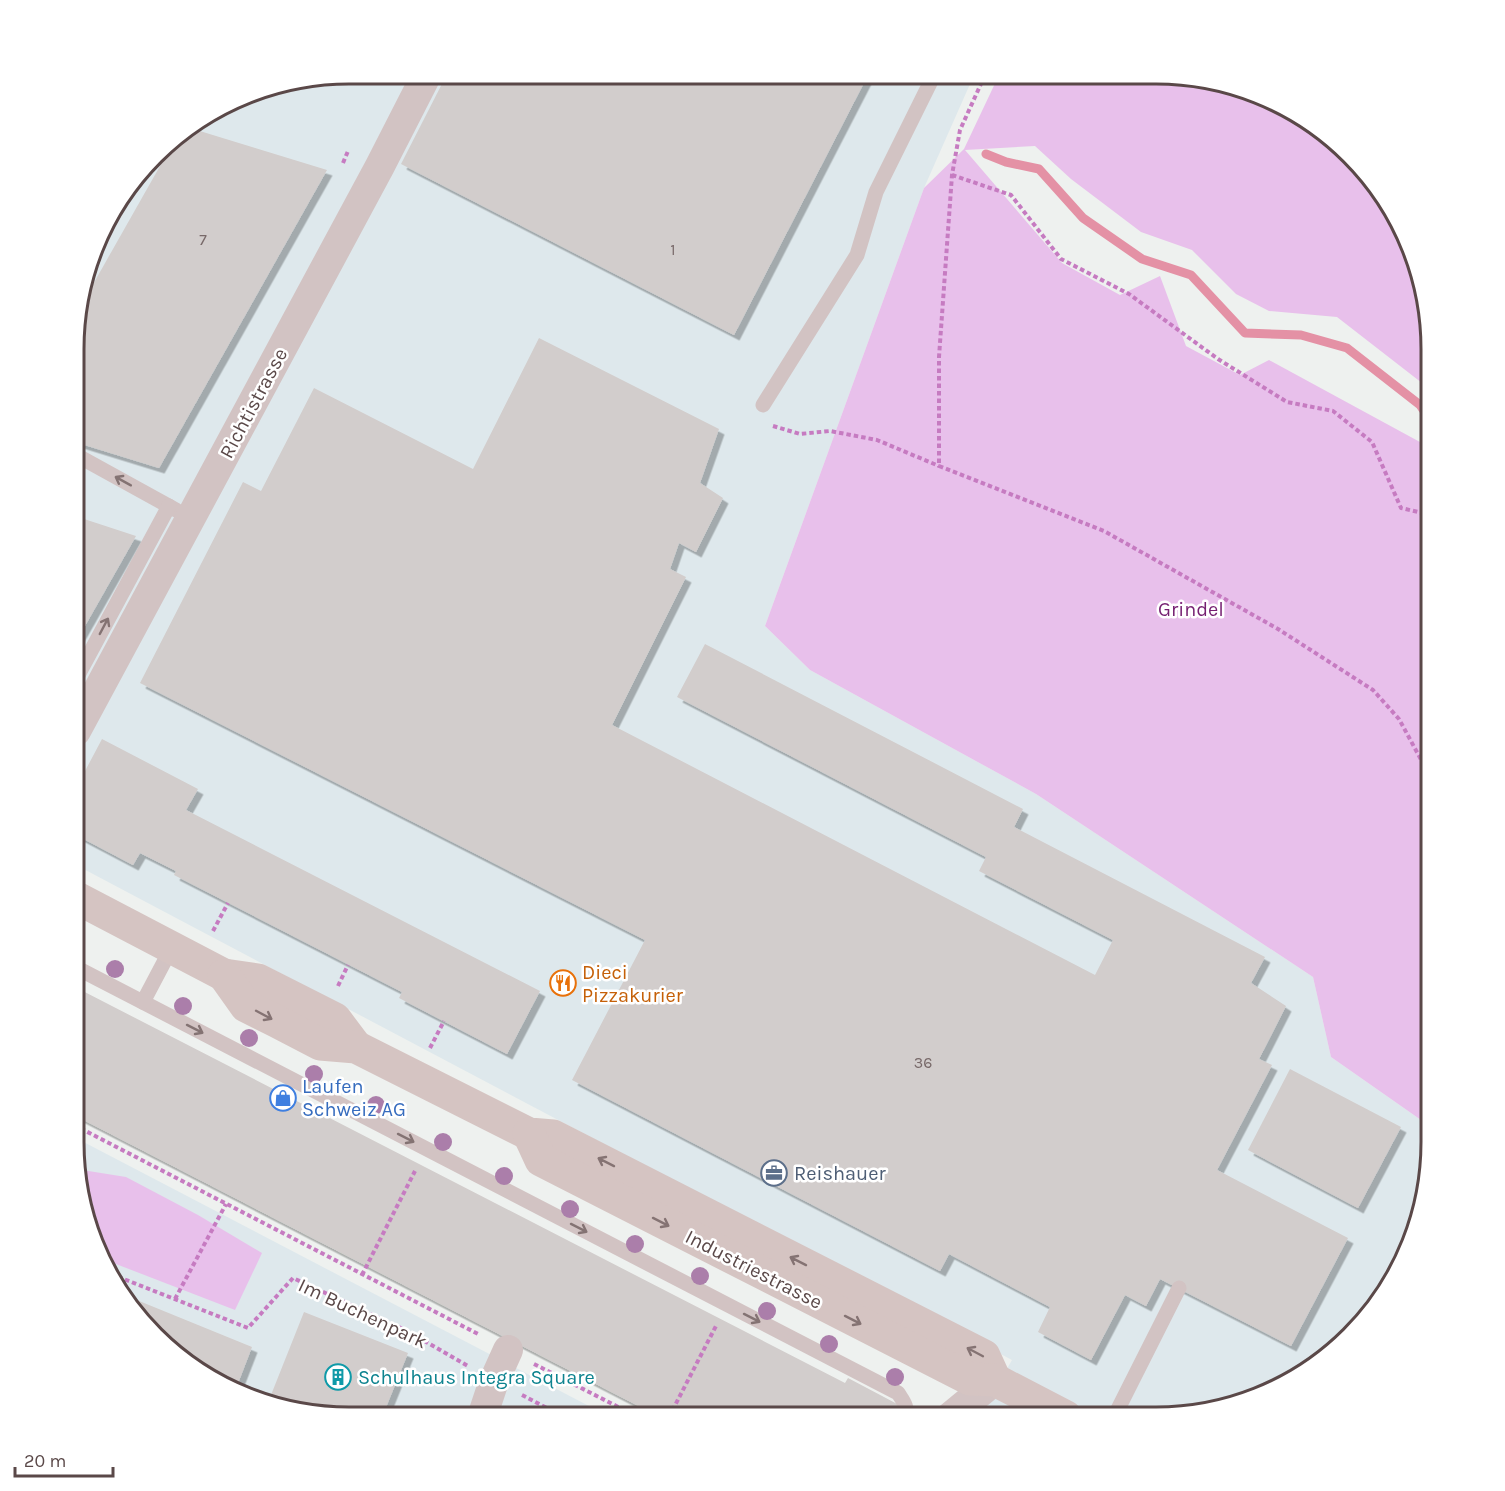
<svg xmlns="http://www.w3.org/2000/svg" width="1505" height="1491" viewBox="0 0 1505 1491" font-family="Karla,sans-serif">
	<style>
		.commercial { fill: #dee8ec }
		.green { fill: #e8c0eb }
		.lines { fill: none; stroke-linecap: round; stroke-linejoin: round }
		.stream { stroke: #e491a5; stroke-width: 9 }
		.building { fill: #d2cdcc; filter: url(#shadow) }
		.path { stroke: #c67bc1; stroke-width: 4; stroke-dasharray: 4.5 3; stroke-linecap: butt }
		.lane { stroke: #d2c3c3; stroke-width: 15 }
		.street { stroke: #d2c3c3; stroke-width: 30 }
		.secondary { stroke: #d5c4c2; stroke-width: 33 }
		.tree { fill: #ab7eaa }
		.oneway { stroke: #847373 }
		.oneway2 { stroke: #857373 }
		.labels { text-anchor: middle; stroke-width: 5; stroke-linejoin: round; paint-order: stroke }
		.number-label { font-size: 16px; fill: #786969 }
		.street-label { font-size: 20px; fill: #5a4848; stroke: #fff }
		.park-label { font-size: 20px; fill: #751f71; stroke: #fff }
		.food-label { font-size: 20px; fill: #c56008; stroke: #fff; text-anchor: start }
		.shop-label { font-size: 20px; fill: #366cbe; stroke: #fff; text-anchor: start }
		.service-label { font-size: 20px; fill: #4e5e75; stroke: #fff; text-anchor: start }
		.culture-label { font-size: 20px; fill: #0d838f; stroke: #fff; text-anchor: start }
		.rim { fill: none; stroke: #5a4848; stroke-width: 3 }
	</style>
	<defs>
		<filter id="shadow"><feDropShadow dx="5.5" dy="5.5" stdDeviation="0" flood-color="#0004"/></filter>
	</defs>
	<rect width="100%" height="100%" fill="#eef1ef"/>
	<!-- commercial -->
	<g class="commercial">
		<polygon points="349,74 974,75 924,188 765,626 810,670 1036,794 1313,977 1331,1057 1431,1127 1431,1160 1403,1264 1324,1361 1245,1403 1174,1417 979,1417 1012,1360 76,865 79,295 110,211 167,142 260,88"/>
		<polygon points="74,1137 610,1417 331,1417 227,1389 130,1310 88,1231 74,1160"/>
	</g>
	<!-- green -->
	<g class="green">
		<polygon points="999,75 1192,76 1294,111 1375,181 1417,260 1431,331 1431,390 1337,317 1269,311 1236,294 1192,250 1141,232 1071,179 1035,146 965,150 1062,263 1120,295 1160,276 1186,346 1240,375 1269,360 1431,448 1431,1127 1331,1057 1313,977 1036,794 810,670 765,626 924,188 964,149"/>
		<polygon points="76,1169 126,1177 198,1215 262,1253 235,1310 103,1259 88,1231"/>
	</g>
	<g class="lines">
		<!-- stream -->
		<polyline class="stream" points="986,154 1006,162 1039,169 1083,218 1142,259 1191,275 1245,333 1301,335 1347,348 1420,405 1431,421"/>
	</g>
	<!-- building -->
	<g class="building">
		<polygon points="447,74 868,75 734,335 401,164"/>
		<polygon points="190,128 327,170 159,468 78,443 79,309 177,136"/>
		<polygon points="539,338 719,429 700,483 723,498 696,552 679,543 670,569 686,577 612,725 1095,975 1113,940 979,871 986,857 677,697 705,644 1023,809 1014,827 1265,957 1251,983 1286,1006 1259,1059 1272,1065 1217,1170 1348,1238 1291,1346 1160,1279 1146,1306 1125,1295 1091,1360 1038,1332 1050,1307 949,1254 940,1271 572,1080 645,940 140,683 243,482 261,491 314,388 473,469"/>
		<polygon points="78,517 136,536 77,640"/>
		<polygon points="102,739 198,789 186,810 540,991 507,1054 399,998 402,992 174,875 176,871 140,853 133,865 76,835 76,788"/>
		<polygon points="75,987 845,1383 848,1378 901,1406 895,1417 660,1417 74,1115"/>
		<polygon points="1290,1069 1401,1127 1358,1208 1248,1150"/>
		<polygon points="122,1294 252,1347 235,1391 223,1386 130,1310"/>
		<polygon points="304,1312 408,1353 382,1417 331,1417 269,1400"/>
	</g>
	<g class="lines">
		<!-- path -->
		<g class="path">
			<polyline points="985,75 960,130 952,175 939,357 939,466 1104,531 1278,629 1373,690 1399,719 1431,778"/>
			<polyline points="343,163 348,151"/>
			<polyline points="952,175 1011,195 1061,259 1129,294 1218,359 1287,402 1333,411 1372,442 1401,508 1431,515"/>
			<polyline points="103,232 123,196"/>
			<polyline points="773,426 800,434 830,431 877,440 939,466"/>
			<polyline points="213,931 228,903"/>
			<polyline points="338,986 348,965"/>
			<polyline points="430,1048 444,1021"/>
			<polyline points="74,1125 480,1335"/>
			<polyline points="111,1274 248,1328 293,1278 407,1331 468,1366"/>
			<polyline points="362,1275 415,1171"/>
			<polyline points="175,1299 226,1204"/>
			<polyline points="534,1364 638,1417"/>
			<polyline points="522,1395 564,1417"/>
			<polyline points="669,1417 717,1324"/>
		</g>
		<!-- lane -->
		<g class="lane">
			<polyline points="763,405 857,255 876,192 934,75"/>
			<polyline points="78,456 176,510"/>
			<polyline points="77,677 169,506"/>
			<path d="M 75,967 L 898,1393 C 903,1401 909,1407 904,1417"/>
			<polyline points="143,1002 172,947"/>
			<polyline points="1114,1417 1179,1288"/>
		</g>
		<!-- street -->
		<g class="street">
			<polyline points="76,731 380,166 427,74"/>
			<polyline points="482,1417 494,1381 508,1350"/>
			<polyline points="950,1417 995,1380"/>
		</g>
		<!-- secondary -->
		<g class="secondary">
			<polyline points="75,897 224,975 258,980 335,1019 356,1047"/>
			<polyline points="224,975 246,1006 276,1021 320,1044 356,1047 529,1134 553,1136 984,1356 995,1380"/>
			<polyline points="529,1134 541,1160 970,1379 995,1380 1066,1417"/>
		</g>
	</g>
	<!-- trees -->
	<g class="tree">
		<circle cx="115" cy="969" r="9"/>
		<circle cx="183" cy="1006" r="9"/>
		<circle cx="249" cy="1038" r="9"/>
		<circle cx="314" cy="1074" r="9"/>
		<circle cx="376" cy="1105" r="9"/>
		<circle cx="443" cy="1142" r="9"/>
		<circle cx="504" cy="1176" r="9"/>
		<circle cx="570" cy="1209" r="9"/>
		<circle cx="635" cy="1244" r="9"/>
		<circle cx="700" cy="1276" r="9"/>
		<circle cx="767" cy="1311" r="9"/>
		<circle cx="829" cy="1344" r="9"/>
		<circle cx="895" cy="1377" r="9"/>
	</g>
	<!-- one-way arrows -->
	<defs><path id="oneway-shaft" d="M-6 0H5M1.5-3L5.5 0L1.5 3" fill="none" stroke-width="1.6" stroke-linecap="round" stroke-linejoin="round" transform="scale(1.5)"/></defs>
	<g class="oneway">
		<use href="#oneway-shaft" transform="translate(123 481) rotate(-151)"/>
		<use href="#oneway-shaft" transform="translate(104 626) rotate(-62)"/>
		<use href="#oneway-shaft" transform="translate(195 1029) rotate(27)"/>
		<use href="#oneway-shaft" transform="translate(406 1138) rotate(27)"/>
		<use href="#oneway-shaft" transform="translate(579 1228) rotate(27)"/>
		<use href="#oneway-shaft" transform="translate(752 1318) rotate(27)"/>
	</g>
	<g class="oneway2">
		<use href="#oneway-shaft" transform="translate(264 1015) rotate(28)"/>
		<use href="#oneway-shaft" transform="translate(606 1162) rotate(-153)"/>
		<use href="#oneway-shaft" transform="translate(661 1222) rotate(27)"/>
		<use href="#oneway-shaft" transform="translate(798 1261) rotate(-153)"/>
		<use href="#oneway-shaft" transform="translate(853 1320) rotate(27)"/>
		<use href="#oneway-shaft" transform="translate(975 1352) rotate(-152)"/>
	</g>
	<!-- icons -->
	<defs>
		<g id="restaurant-ring" transform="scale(1.35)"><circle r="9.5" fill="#fff" stroke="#e8710a" stroke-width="1.5"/><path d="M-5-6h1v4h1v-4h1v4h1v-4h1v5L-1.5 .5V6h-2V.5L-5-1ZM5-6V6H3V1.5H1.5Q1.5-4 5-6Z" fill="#e8710a"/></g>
		<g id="shop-ring" transform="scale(1.35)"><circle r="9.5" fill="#fff" stroke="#3f7fe0" stroke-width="1.5"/><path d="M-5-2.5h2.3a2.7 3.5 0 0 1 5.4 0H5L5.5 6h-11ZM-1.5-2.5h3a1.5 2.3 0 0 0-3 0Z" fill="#3f7fe0"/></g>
		<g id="office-ring" transform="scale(1.35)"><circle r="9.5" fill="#fff" stroke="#5c6f8a" stroke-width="1.5"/><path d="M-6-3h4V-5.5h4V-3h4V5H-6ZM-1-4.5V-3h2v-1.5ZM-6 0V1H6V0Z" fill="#5c6f8a"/></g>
		<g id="building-ring" transform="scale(1.35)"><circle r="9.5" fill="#fff" stroke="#0f9aa8" stroke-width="1.5"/><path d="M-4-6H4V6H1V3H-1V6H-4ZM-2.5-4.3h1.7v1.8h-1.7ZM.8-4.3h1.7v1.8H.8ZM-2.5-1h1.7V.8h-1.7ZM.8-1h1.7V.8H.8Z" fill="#0f9aa8"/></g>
	</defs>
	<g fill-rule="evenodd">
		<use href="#restaurant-ring" x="563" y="983"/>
		<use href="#shop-ring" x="283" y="1098"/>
		<use href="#office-ring" x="774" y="1173"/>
		<use href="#building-ring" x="338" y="1377"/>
	</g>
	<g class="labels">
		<!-- number labels -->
		<g class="number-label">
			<text x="203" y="245">7</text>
			<text x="673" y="255">1</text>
			<text x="923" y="1068">36</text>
		</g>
		<!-- street labels -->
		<g class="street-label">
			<text transform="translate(253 403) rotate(-62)" y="7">Richtistrasse</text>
			<text transform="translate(754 1269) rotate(27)" y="7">Industriestrasse</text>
			<text transform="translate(363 1313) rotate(25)" y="7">Im Buchenpark</text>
		</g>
		<!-- park labels -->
		<g class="park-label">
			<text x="1191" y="616">Grindel</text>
		</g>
		<!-- food labels -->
		<g class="food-label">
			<text x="582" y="979">Dieci<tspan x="582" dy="23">Pizzakurier</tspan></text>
		</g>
		<!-- shop labels -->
		<g class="shop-label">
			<text x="302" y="1093">Laufen<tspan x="302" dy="23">Schweiz AG</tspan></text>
		</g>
		<!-- service labels -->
		<g class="service-label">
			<text x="794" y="1180">Reishauer</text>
		</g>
		<!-- culture labels -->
		<g class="culture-label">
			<text x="358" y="1384">Schulhaus Integra Square</text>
		</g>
	</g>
	<!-- crop -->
	<path d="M0 0H1505V1491H0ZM349 84H1156A265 265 0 0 1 1421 349V1142A265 265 0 0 1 1156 1407H349A265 265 0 0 1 84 1142V349A265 265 0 0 1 349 84Z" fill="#fff" fill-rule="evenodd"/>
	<path class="rim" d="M349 84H1156A265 265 0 0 1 1421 349V1142A265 265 0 0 1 1156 1407H349A265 265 0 0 1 84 1142V349A265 265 0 0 1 349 84Z"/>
	<!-- scale -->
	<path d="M15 1467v9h98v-9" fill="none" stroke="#5a4848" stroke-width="3"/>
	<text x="24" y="1467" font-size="18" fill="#5a4848" stroke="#ffffff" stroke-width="4.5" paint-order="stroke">20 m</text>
</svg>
